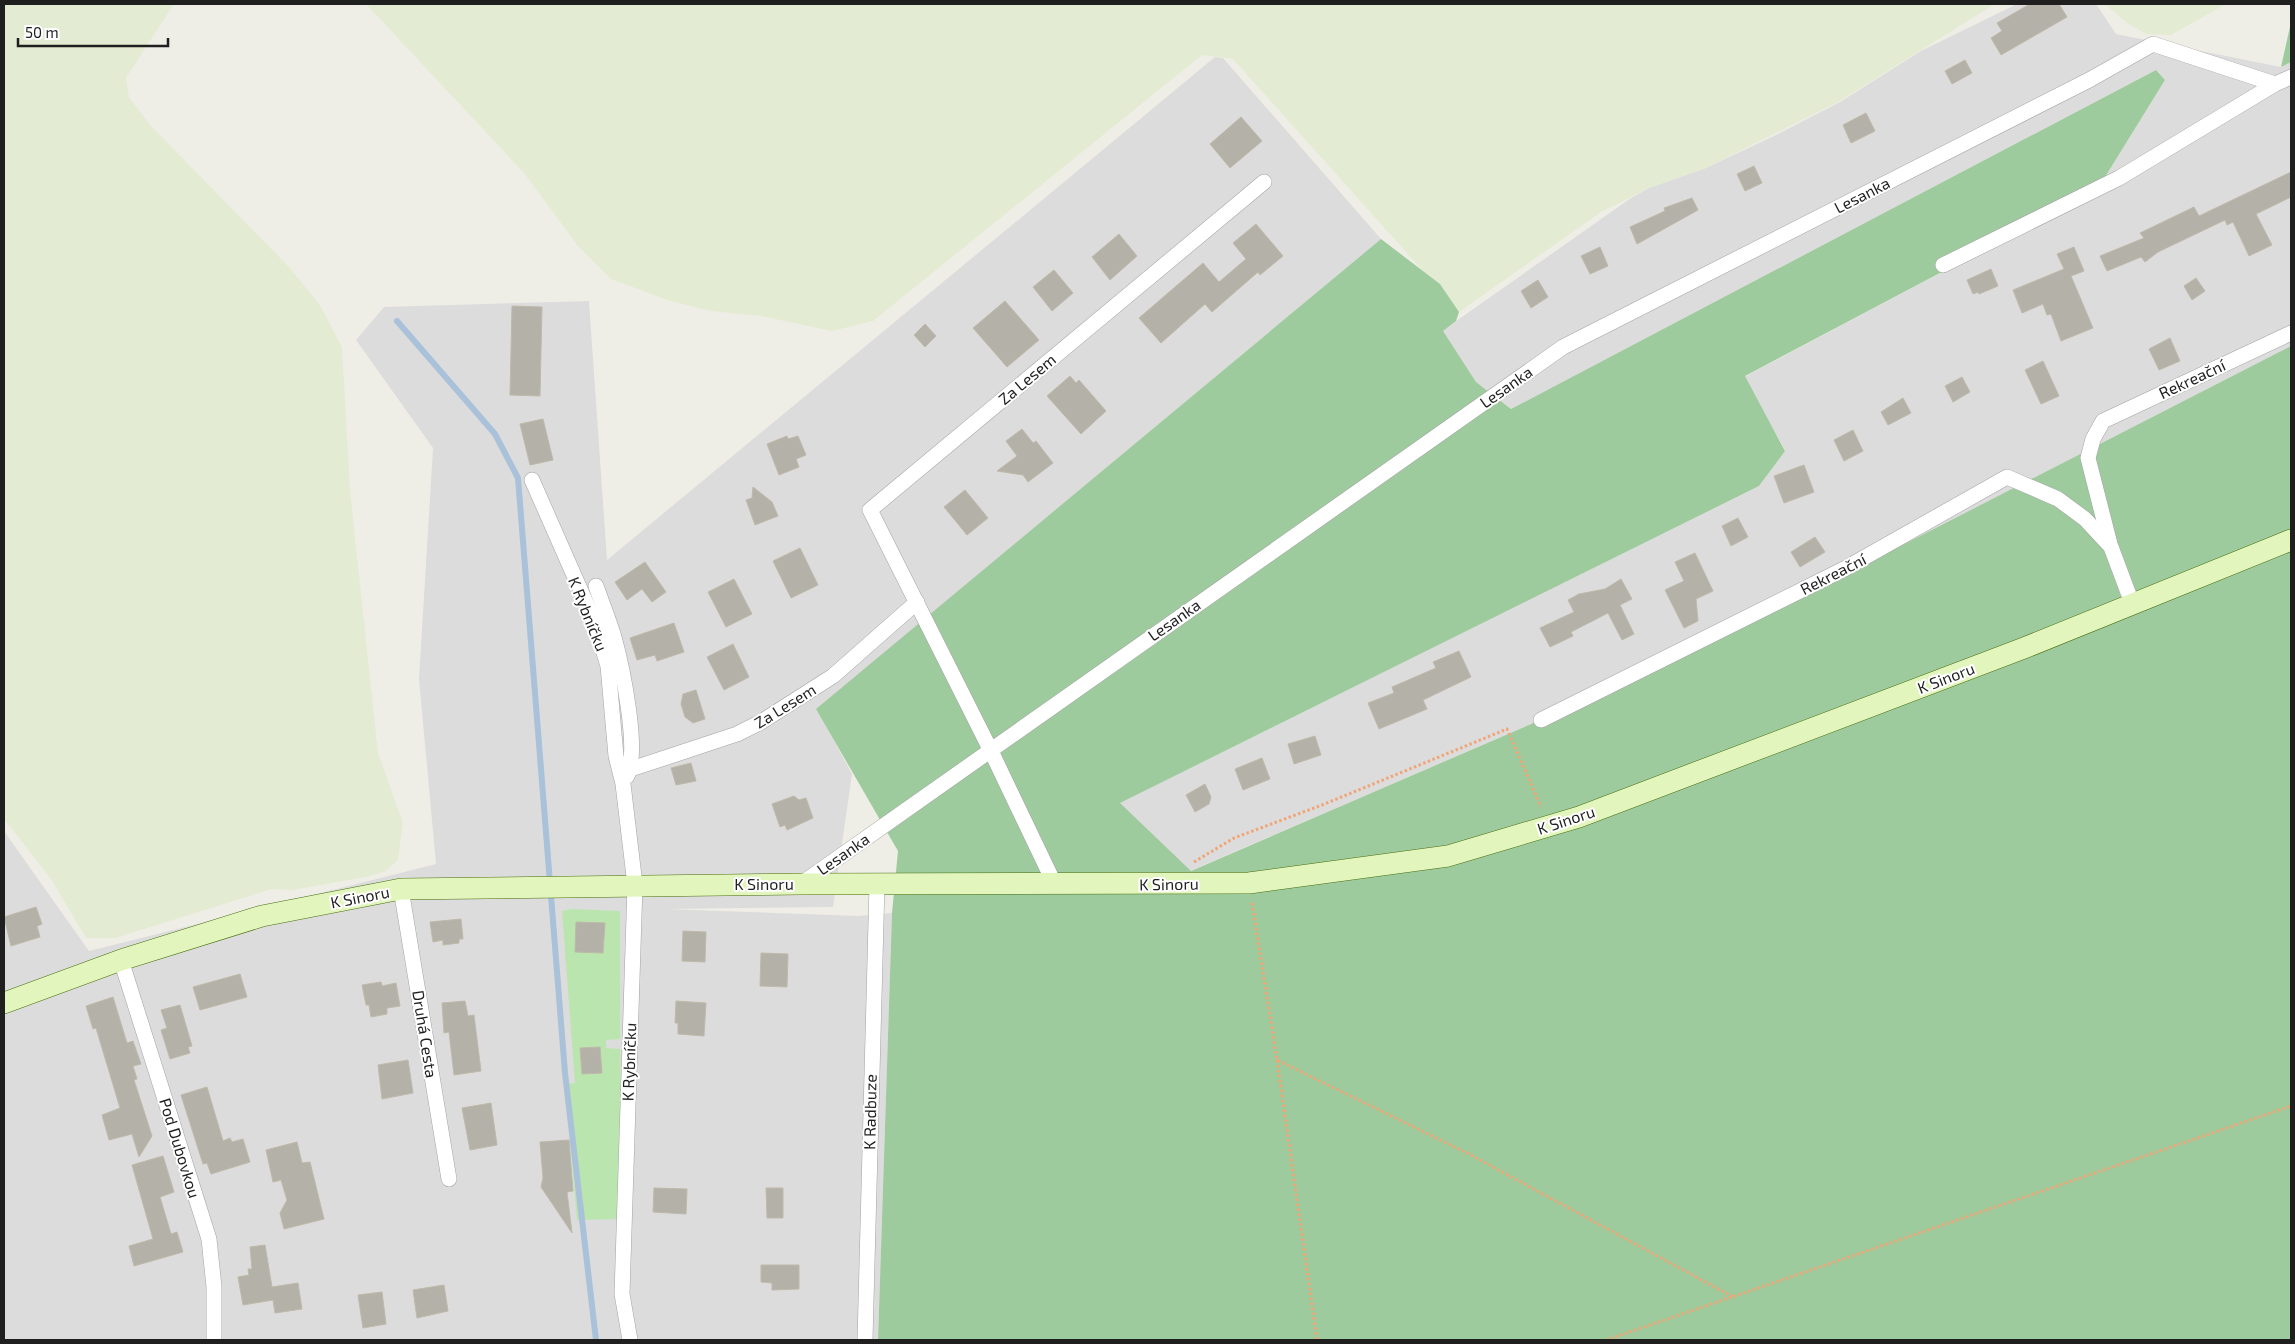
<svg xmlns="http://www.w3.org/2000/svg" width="2295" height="1344" viewBox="0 0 2295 1344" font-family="'Exo 2',sans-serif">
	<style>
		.residential { fill: #dddcdc }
		.farmland { fill: #e3ecd2 }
		.grass { fill: #bae5af }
		.forest { fill: #9ecb9d }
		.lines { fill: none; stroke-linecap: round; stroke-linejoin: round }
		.stream { stroke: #a9c1d9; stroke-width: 6 }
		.building { fill: #b4b1a8; stroke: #bfb9a9 }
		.street-casing { stroke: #a3a3a3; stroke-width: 16 }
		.secondary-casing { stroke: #486e0d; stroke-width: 22 }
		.path { stroke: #f0a576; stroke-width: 3; stroke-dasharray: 2.5 2.5; stroke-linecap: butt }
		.street { stroke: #fff; stroke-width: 15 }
		.secondary { stroke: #e2f5bd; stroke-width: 21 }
		.labels { text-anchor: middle; stroke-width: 4; stroke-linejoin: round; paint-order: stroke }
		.street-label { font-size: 16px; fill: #1f1f1f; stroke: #fff }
	</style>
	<rect width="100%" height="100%" fill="#efeee6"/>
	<!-- residential -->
	<g class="residential">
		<polygon points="2017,4 2096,4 2116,34 2281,67 2291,62 2291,346 1672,663 1190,871 1119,803 1759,486 1785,450 1744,377 2097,190 2165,80 2156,70 1511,409 1476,382 1442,331 1631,198 1649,188 1706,168 1776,135 1840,102 1921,51"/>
		<polygon points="1215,57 1223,58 1381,239 817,709 852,774 833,907 667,909 859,916 892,913 878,1340 4,1340 4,831 89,951 436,864 419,679 433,448 356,340 384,307 589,301 607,560"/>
	</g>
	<!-- farmland -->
	<g class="farmland">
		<polygon points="4,4 174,4 126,78 129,97 150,125 290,268 320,305 342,347 350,490 378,753 403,823 398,860 386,871 366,877 292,890 272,889 115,938 86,938 51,879 4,819"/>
		<polygon points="366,4 1995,4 1838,102 1706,168 1649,188 1601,212 1459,312 1440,284 1423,271 1233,59 1202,55 873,321 832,331 761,316 711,311 670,301 611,279 578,246 524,173"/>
		<polygon points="2105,4 2226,4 2171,35 2146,34 2127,23"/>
	</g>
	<!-- grass -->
	<polygon class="grass" points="572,909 620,911 620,1039 606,1040 606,1048 620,1049 621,1109 617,1219 577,1220 565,1084 575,1083 562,911"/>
	<!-- forest -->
	<g class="forest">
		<polygon points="2291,22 2291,62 2281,67"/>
		<polygon points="2156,70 2165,80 2097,190 1745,376 1785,451 1759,486 1120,803 1191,871 1672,663 2291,346 2291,1340 878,1340 892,913 898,851 816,709 1381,239 1440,284 1459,312 1456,321 1443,331 1476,382 1511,409"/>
	</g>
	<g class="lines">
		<!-- stream -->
		<polyline class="stream" points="397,321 495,434 518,478 565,1073 596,1340"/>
	</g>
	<!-- building -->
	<g class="building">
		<polygon points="2030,4 2059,4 2067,17 2001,55 1991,38 2002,31 1997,23"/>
		<polygon points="1965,60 1972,73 1952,84 1945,71"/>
		<polygon points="1866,113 1875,131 1851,143 1843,125"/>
		<polygon points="1241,117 1262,141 1230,168 1210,144"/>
		<polygon points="1754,166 1762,183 1745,191 1737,174"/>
		<polygon points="2291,172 2291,197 2256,214 2272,245 2249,256 2233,222 2227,225 2225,220 2158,252 2145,262 2141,257 2107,271 2100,256 2144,238 2140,233 2194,207 2199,216"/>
		<polygon points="1692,198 1698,210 1637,244 1630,227 1665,211 1664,208"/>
		<polygon points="1256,224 1283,256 1260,275 1258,272 1212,312 1205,304 1161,343 1139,318 1203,263 1219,282 1246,259 1233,243"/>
		<polygon points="1119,234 1137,256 1110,280 1092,257"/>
		<polygon points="1600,247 1608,266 1590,274 1581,256"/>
		<polygon points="2074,247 2084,271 2071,276 2093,328 2061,341 2051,314 2047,315 2043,304 2022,313 2013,290 2064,269 2057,254"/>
		<polygon points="1991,269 1998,286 1979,294 1978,292 1973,294 1967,280"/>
		<polygon points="1054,270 1073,293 1052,311 1033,287"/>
		<polygon points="2196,278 2205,291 2192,300 2184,286"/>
		<polygon points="1538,280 1548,297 1531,308 1521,291"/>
		<polygon points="1005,301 1039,340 1007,367 973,328"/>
		<polygon points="512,306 542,307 540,396 510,395"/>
		<polygon points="925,324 936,336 925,347 914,335"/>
		<polygon points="2170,338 2180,361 2159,370 2149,349"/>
		<polygon points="2043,361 2059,396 2041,404 2025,370"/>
		<polygon points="1070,376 1076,383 1079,380 1106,411 1081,434 1047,396"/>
		<polygon points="1962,377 1970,392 1953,402 1945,386"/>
		<polygon points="1903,398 1911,413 1888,425 1881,412"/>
		<polygon points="543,419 553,460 530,465 520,424"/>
		<polygon points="1022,429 1033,443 1036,441 1053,463 1028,482 1023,475 997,471 1017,456 1006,441"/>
		<polygon points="1853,430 1863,451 1844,461 1834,440"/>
		<polygon points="787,436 788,439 798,436 806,455 796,459 799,467 779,475 767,444"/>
		<polygon points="1804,465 1814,492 1784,503 1774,476"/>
		<polygon points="753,487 772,502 778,516 755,525 746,500 752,498"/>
		<polygon points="965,490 988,518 967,535 944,507"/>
		<polygon points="1738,518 1748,537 1731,546 1722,526"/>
		<polygon points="1815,537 1825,552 1800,567 1791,552"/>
		<polygon points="800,548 818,585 791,598 773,561"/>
		<polygon points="1695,553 1713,591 1696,599 1698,621 1684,628 1665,590 1684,581 1675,562"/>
		<polygon points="645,562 666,592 652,602 642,589 627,600 615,582"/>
		<polygon points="734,579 752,614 726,627 708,592"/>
		<polygon points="1621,579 1632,599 1620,605 1634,634 1622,640 1608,613 1571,632 1573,636 1550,647 1540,628 1574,612 1568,600 1579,594 1605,589"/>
		<polygon points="674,623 684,652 657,661 655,655 637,660 630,638"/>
		<polygon points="733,644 749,677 724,690 707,657"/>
		<polygon points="1459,651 1471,677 1423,700 1427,709 1379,729 1368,703 1394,693 1392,687 1436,668 1433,662"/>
		<polygon points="696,690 705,719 693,723 685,717 681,704 683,694"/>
		<polygon points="1315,736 1321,755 1294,764 1288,744"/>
		<polygon points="1262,758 1270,779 1243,790 1235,769"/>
		<polygon points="691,763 696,781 676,785 671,768"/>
		<polygon points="1205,784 1211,797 1209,804 1195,812 1186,795"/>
		<polygon points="794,796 799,800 806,798 813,818 787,830 785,825 780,827 772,804"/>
		<polygon points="36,907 42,924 37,926 40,937 11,946 4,917"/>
		<polygon points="461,919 463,939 459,939 459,943 443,945 443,940 433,942 430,922"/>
		<polygon points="576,922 605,923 603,953 575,952"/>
		<polygon points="683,931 706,932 705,962 682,961"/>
		<polygon points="761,953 788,954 787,987 760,986"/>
		<polygon points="240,974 247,997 200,1010 193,987"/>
		<polygon points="381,982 382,986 396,983 400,1006 387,1008 387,1014 371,1017 369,1005 366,1005 362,985"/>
		<polygon points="113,997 127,1043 133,1041 141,1064 133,1066 137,1079 134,1080 152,1136 139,1157 132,1134 109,1140 102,1115 120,1108 96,1028 93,1029 86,1006"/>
		<polygon points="465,1001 468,1016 474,1015 481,1071 454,1075 449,1032 444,1033 442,1003"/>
		<polygon points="676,1001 706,1003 704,1036 678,1034 678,1023 675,1023"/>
		<polygon points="180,1005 192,1046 188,1047 190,1053 170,1059 161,1030 167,1028 161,1010"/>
		<polygon points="600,1047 602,1073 582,1074 580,1048"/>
		<polygon points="408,1060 413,1093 382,1099 378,1065"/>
		<polygon points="207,1087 223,1141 230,1138 232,1142 243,1139 250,1162 211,1174 207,1163 203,1164 181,1095"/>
		<polygon points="491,1103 497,1145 470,1150 462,1108"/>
		<polygon points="569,1140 573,1191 567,1192 572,1233 541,1187 543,1178 540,1142"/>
		<polygon points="297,1142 302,1163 310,1162 324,1219 284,1229 280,1213 287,1200 281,1180 273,1182 266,1150"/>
		<polygon points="163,1156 174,1192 160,1197 171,1234 177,1232 183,1252 134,1266 129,1246 153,1239 132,1165"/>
		<polygon points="654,1188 687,1189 686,1214 653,1212"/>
		<polygon points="766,1188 783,1188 783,1218 767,1218"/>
		<polygon points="265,1245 272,1287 298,1283 302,1309 275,1313 273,1300 243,1305 238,1277 249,1275 248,1269 252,1269 250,1247"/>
		<polygon points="761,1265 799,1265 799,1289 772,1290 772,1283 761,1282"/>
		<polygon points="444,1285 448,1311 417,1318 413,1290"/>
		<polygon points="382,1292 386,1324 363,1328 358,1295"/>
	</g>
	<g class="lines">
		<!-- street casing -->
		<g class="street-casing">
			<g id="street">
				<polyline points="1943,265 2119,178 2275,84"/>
				<polyline points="532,480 595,623 608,666 616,756 623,784 635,885 622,1294 630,1340"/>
				<polyline points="2110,544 2088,458 2093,439 2103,421 2291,333"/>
				<path d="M 596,586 C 602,603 609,620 614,637 C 622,666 640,751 627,776"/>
				<polyline points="1541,720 1844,569 2007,477 2058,499 2085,519 2111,547 2132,603"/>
				<polyline points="631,769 737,734 761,722 833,676 917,602"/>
				<polyline points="801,884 1563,347 2089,80 2153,44 2275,84 2291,77"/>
				<polyline points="1055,885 991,751 870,510 1264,182"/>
				<polyline points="401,889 449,1179"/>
				<polyline points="121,960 209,1239 214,1287 214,1340"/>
				<polyline points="865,1340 877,884"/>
			</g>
		</g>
		<!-- secondary casing -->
		<g class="secondary-casing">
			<polyline id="secondary" points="4,1003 121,960 262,916 401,889 801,884 1249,883 1448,856 1579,817 2024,648 2291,540"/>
		</g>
		<!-- path -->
		<g class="path">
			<polyline points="1194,862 1234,838 1322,805 1507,729 1541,807"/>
			<polyline points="1252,903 1277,1060 1469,1154 1733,1297"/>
			<polyline points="1277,1060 1317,1340"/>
			<polyline points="1606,1340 2291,1106"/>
		</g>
		<!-- street -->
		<use href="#street" class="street"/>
		<!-- secondary -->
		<use href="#secondary" class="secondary"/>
	</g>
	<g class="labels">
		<!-- street labels -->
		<g class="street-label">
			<text transform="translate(1862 195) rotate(-27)" y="6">Lesanka</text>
			<text transform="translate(1027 379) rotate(-40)" y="6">Za Lesem</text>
			<text transform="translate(2192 379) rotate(-25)" y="6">Rekreační</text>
			<text transform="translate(1506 387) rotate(-35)" y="6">Lesanka</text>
			<text transform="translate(1833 574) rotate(-27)" y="6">Rekreační</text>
			<text transform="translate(588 614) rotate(68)" y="6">K Rybníčku</text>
			<text transform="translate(1174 620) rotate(-35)" y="6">Lesanka</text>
			<text transform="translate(1946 678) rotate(-21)" y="6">K Sinoru</text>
			<text transform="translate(785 706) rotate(-32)" y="6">Za Lesem</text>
			<text transform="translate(1566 820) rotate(-18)" y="6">K Sinoru</text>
			<text transform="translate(843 854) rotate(-35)" y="6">Lesanka</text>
			<text x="764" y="890">K Sinoru</text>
			<text transform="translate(1169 884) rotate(-1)" y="6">K Sinoru</text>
			<text transform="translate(360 897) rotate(-11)" y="6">K Sinoru</text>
			<text transform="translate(425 1034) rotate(81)" y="6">Druhá Cesta</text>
			<text transform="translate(629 1062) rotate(-88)" y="6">K Rybníčku</text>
			<text transform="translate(870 1112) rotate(-89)" y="6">K Radbuze</text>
			<text transform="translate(180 1148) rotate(73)" y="6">Pod Dubovkou</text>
		</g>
	</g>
	<!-- border -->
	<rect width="2295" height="1344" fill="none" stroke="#1f1f1f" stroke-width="10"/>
	<!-- scale -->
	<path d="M18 38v8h150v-8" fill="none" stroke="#1f1f1f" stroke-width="2.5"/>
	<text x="25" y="38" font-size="15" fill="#1f1f1f" stroke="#ffffff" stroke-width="4" paint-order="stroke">50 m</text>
</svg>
